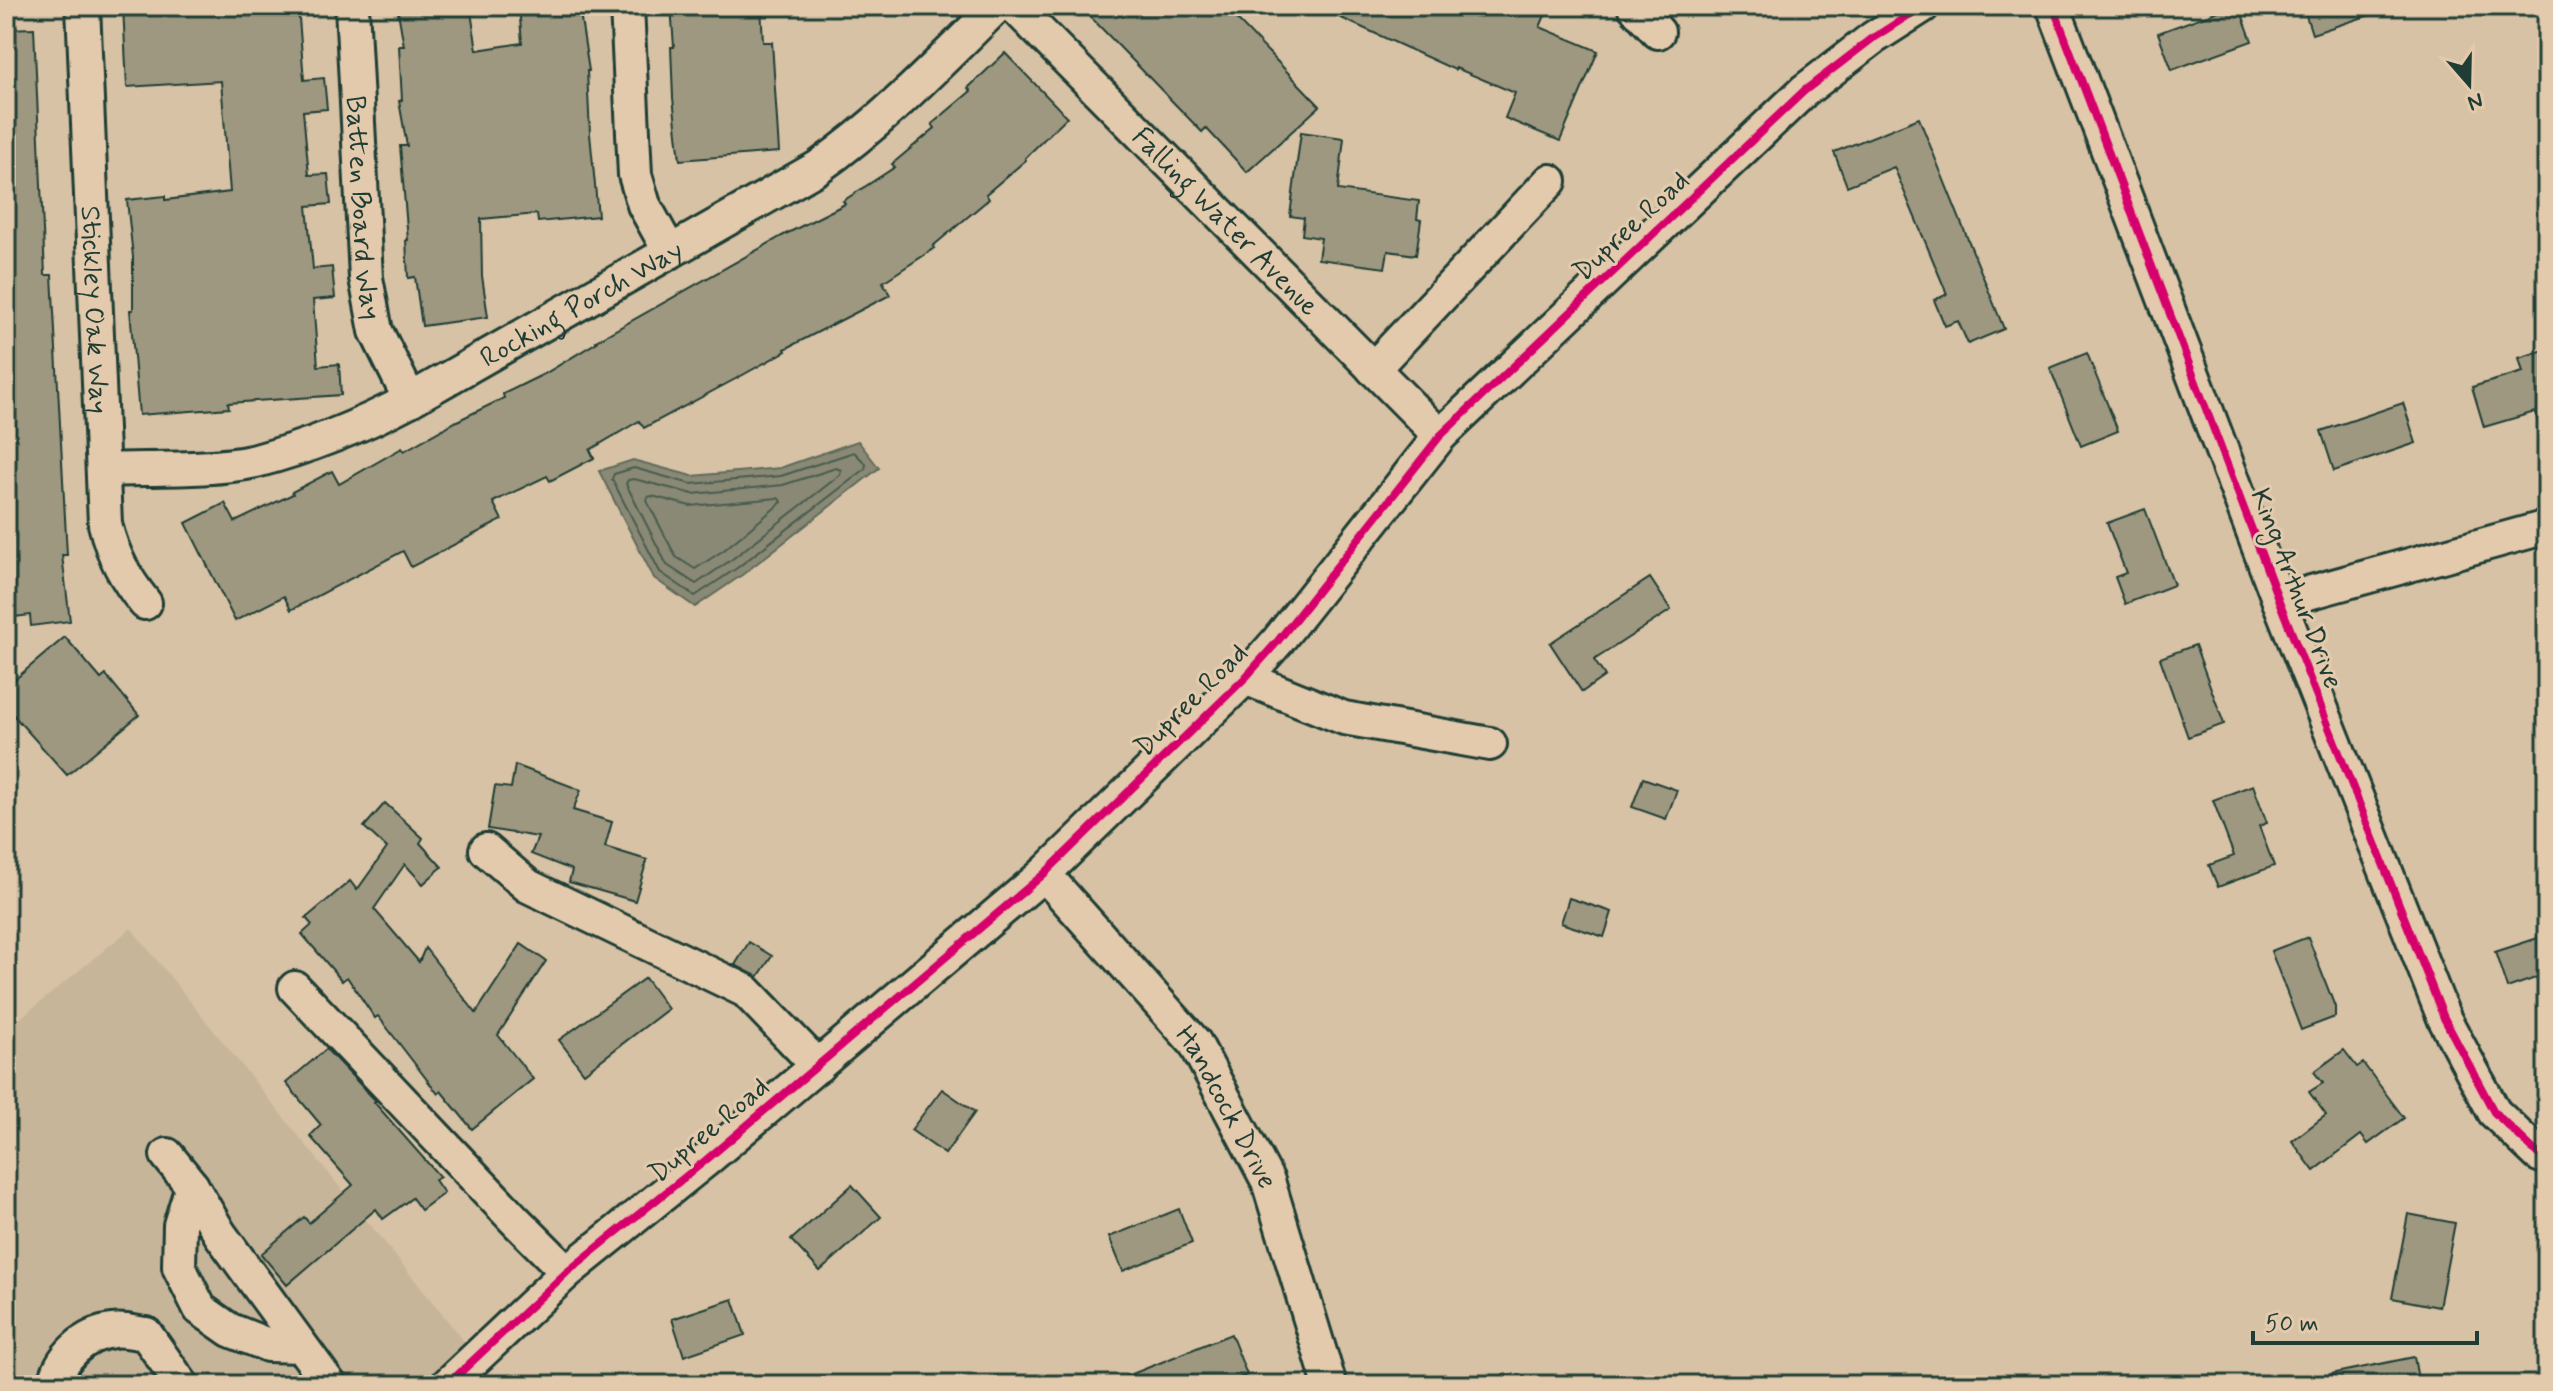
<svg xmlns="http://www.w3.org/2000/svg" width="2553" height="1391" viewBox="0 0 2553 1391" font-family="Mynerve,sans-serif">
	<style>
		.built { fill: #c7b59a }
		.water { fill: #898975; stroke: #5f6b5b; stroke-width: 2 }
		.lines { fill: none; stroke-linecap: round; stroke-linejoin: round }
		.shore { stroke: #495b4e; stroke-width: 2 }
		.building { fill: #9f9881; stroke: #1f3d34; stroke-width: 2 }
		.minor-casing { stroke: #1f3d34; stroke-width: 38 }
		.minor { stroke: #e4caac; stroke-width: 32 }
		.cycleway-casing { stroke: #e4caac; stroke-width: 13 }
		.cycleway { stroke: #d6006c; stroke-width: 8 }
		.labels { text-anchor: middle; stroke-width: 6; stroke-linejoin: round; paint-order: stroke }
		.street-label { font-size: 28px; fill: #1f3d34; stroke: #e4caac }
	</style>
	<rect width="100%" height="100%" fill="#d8c2a5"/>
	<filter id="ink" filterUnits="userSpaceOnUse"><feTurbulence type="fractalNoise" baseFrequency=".0125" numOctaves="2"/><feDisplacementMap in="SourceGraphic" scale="16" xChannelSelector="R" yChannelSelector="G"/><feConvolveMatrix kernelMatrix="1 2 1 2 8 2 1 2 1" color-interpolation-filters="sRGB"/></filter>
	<g filter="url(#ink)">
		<!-- built -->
		<polygon class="built" points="131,928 489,1372 475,1385 6,1385 6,1030"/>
		<!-- water -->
		<polygon class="water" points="858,441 879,468 742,575 695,607 654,578 599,471 633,460 692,476 780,468"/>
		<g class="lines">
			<!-- shore -->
			<g class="shore">
				<polygon points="854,452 866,464 865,469 737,568 695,596 660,572 612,479 614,474 634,468 691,484 781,476"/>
				<polygon points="836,468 841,470 840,475 731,560 696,584 667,565 626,484 628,480 634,479 693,494 783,485"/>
				<polygon points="652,496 690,506 778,498 782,502 724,550 695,569 676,557 647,501 648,497"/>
			</g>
		</g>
		<!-- building -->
		<g class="building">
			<polygon points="123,6 298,6 304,80 324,78 327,109 303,111 309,175 328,174 331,204 307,206 313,269 332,267 335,298 313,300 318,366 339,364 341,395 228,403 229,408 139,415 130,310 133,310 133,257 127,200 165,196 165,200 230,192 221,81 127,87"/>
			<polygon points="397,6 470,6 477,50 522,43 519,6 579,6 589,71 587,71 590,134 598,216 538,222 537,214 481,219 482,276 488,317 422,326 415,277 408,278 406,240 408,240 400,146 407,146 399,101 402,100 399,46 404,46"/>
			<polygon points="671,6 761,6 763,42 772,42 779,152 680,160 673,98 671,47 674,47"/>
			<polygon points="1080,6 1224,6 1320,106 1247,172 1206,128 1202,132"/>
			<polygon points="1315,6 1549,6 1540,27 1598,51 1560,141 1505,118 1515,93 1456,68 1455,70"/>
			<polygon points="2232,6 2239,6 2252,41 2172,70 2158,33"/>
			<polygon points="2303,6 2381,6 2382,11 2312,34"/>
			<polygon points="34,28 45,275 52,275 67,555 62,555 70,621 31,626 30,615 6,618 6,29"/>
			<polygon points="1005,53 1067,117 1025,158 1026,160 986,194 989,199 933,246 935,248 883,282 890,295 785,349 786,351 741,376 644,428 639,421 590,450 594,458 550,481 547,476 493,502 502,520 411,567 403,551 291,610 284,596 235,621 186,523 225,503 235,522 293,494 292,492 332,471 339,484 402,448 404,451 457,421 504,398 503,394 546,373 597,342 596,341 782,236 845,204 843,201 895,167 892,164 935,128 932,124 971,91 968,88"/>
			<polygon points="1919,118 2004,329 1968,344 1958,321 1945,326 1934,300 1947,294 1894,167 1847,186 1834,152"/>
			<polygon points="1301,132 1344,138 1338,190 1419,201 1417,219 1421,220 1416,255 1388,251 1385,268 1318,259 1321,238 1302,235 1304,218 1290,216"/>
			<polygon points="2547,349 2547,430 2541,431 2535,412 2484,427 2472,387 2523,372 2519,358"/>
			<polygon points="2087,353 2118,431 2081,446 2050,368"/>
			<polygon points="2403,403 2416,443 2334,471 2321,431"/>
			<polygon points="2145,509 2174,585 2125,604 2115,577 2126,573 2107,523"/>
			<polygon points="1650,578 1671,610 1594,660 1605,676 1582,692 1550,643"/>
			<polygon points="65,637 101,679 106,675 139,715 67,775 6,707 6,687"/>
			<polygon points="2195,645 2224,724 2188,737 2160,658"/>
			<polygon points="515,765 581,790 573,810 612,822 605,847 647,860 635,901 569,882 572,870 531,854 538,837 488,829 495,786 511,788"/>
			<polygon points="1643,778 1677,790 1666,819 1632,807"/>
			<polygon points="2253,785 2267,823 2259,826 2274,866 2218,887 2209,865 2234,856 2213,800"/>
			<polygon points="385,803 423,838 420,843 442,867 423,884 405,864 374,909 419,962 425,948 476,1013 521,944 546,961 498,1035 533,1079 472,1129 441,1091 438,1094 378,1016 375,1018 347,977 342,981 302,934 312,925 306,918 350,881 357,890 387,848 364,827"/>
			<polygon points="1569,898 1612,912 1604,937 1561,923"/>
			<polygon points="2308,937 2335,1007 2335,1017 2301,1030 2271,951"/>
			<polygon points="2541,937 2547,954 2547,974 2507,988 2495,952"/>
			<polygon points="749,942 772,956 758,977 735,965"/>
			<polygon points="645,978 668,1009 584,1073 559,1040"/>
			<polygon points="326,1049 376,1101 374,1102 440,1177 435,1180 444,1193 421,1210 412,1198 383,1219 376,1209 287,1285 261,1254 304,1217 309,1223 353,1185 310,1136 321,1125 286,1083"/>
			<polygon points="2344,1050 2357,1067 2363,1063 2404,1118 2368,1144 2361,1135 2314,1171 2292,1141 2326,1115 2309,1092 2323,1083 2314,1072"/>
			<polygon points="942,1089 975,1112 945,1154 911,1130"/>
			<polygon points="852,1185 881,1217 820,1271 791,1240"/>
			<polygon points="1179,1209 1192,1243 1123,1271 1109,1237"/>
			<polygon points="2408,1214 2455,1223 2439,1307 2392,1298"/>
			<polygon points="733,1299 745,1335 684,1356 672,1319"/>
			<polygon points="1231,1334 1247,1375 1223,1385 1105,1385"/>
			<polygon points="2414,1357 2419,1385 2332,1385 2331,1374"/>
		</g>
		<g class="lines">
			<!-- minor casing -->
			<g class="minor-casing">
				<g id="minor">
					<path id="s1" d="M 83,6 L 105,524 C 113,556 125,578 145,603"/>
					<path id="s2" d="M 352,6 L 366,278 L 376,331 L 410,400"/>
					<polyline points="627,6 635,175 644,205 670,252"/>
					<path id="s3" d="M 1014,6 L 1440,436"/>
					<polyline points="1634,6 1658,32"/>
					<polyline points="2053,6 2279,601 2444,1018 2494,1112 2539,1155 2547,1158"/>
					<polyline points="1373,369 1550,181"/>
					<path id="s4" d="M 103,470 C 148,468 213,471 256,461 C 309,447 361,426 410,400 L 817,168 C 884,121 939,63 997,6"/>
					<polyline points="2279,601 2547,527"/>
					<polyline points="1245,678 1344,718 1490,744"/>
					<polyline points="486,850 528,886 746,991 818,1066"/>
					<path id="s5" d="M 1044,874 L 1195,1043 L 1268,1181 L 1330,1385"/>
					<polyline points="295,988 515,1220 567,1272"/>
					<polyline points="167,1155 192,1186 220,1234 330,1385"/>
					<polyline points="192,1186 180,1225 179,1267 200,1309 230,1330 268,1345 301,1346"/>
					<path d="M 55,1385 C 59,1358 84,1334 113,1331 C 123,1329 136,1333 146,1334 L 182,1385"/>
					<polyline points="447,1385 567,1272 706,1160 1044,874 1245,678 1277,642 1440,436 1804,91 1873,38 1923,6"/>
				</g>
			</g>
			<!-- minor -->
			<use href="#minor" class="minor"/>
			<!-- cycleway casing -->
			<g class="cycleway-casing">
				<g id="cycleway">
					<polyline points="2053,6 2279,601 2444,1018 2494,1112 2539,1155 2547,1158"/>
					<polyline points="447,1385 567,1272 706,1160 1044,874 1245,678 1277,642 1440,436 1804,91 1873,38 1923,6"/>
				</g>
			</g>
			<!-- cycleway -->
			<use href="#cycleway" class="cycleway"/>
		</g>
	</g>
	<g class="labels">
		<!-- street labels -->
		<g class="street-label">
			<text dy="10" stroke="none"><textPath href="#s2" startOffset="202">Batten Board Way</textPath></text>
			<text dy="10" stroke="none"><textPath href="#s3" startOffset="302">Falling Water Avenue</textPath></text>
			<text transform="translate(1630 225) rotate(-43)" y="10">Dupree Road</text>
			<text dy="10" stroke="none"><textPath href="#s4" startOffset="516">Rocking Porch Way</textPath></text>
			<text dy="10" stroke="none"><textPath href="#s1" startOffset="304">Stickley Oak Way</textPath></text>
			<text transform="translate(2298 588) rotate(69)" y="10">King Arthur Drive</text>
			<text transform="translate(1190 699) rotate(-45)" y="10">Dupree Road</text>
			<text dy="10" stroke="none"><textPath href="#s5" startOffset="298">Handcock Drive</textPath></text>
			<text transform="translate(708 1129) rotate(-40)" y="10">Dupree Road</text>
		</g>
	</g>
	<!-- margin -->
	<rect width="2553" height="1391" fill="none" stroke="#e4caac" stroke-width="32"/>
	<rect x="16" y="16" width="2521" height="1359" fill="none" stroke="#1f3d34" stroke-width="3" filter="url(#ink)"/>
	<!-- north arrow -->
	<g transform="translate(2469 84) rotate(160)" stroke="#e4caac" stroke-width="6" paint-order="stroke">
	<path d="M0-6L14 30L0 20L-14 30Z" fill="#1f3d34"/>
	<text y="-12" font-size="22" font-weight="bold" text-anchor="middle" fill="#1f3d34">N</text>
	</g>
	<!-- scale -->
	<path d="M2253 1331v12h224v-12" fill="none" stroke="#1f3d34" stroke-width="4"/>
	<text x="2265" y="1331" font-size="24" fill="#1f3d34" stroke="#e4caac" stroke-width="6" paint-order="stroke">50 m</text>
</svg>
